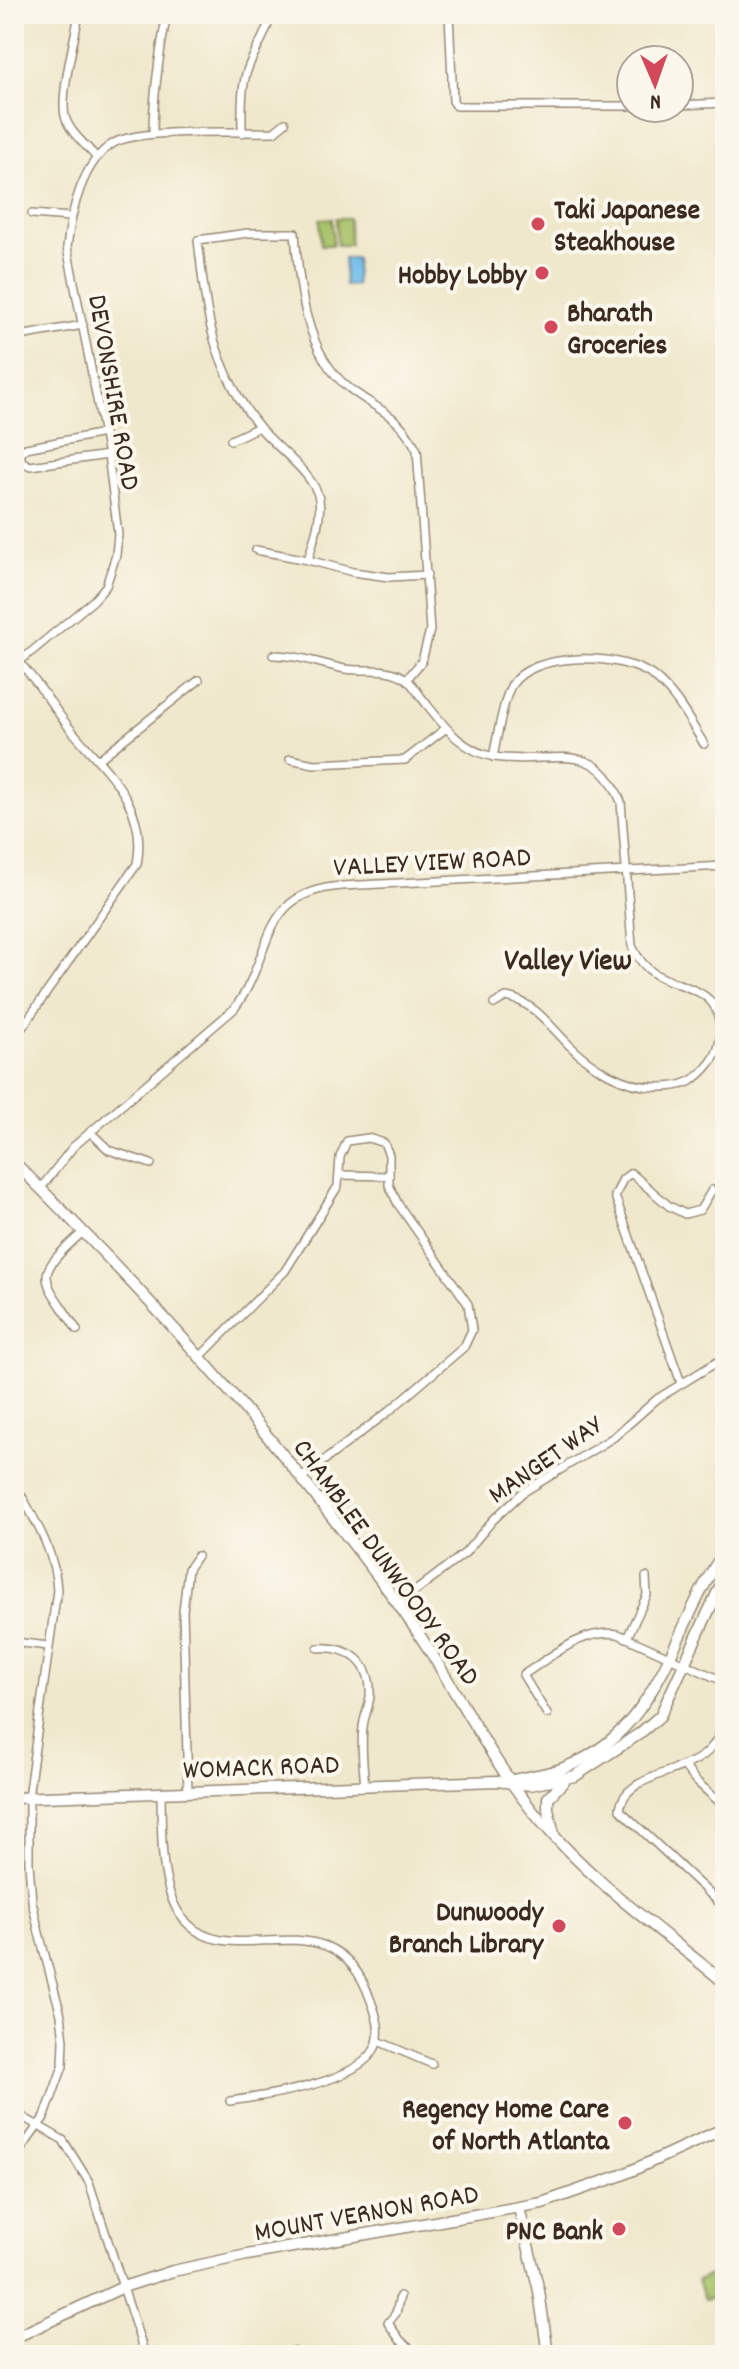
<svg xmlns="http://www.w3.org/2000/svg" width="739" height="2369" viewBox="0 0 739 2369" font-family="Dekko,sans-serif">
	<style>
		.park { fill: url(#park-tufts); stroke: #717644; stroke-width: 2 }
		.pitch { fill: #a7c269; stroke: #717644; stroke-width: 2 }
		.water { fill: #72beec; stroke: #567485; stroke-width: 2 }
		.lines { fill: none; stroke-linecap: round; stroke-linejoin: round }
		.street-casing { stroke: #968975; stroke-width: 10 }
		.secondary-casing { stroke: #968975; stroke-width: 13 }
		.street { stroke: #fff; stroke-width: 7 }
		.secondary { stroke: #fff; stroke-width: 10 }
		.poi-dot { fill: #d1495b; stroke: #fbf7ec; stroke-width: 3 }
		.labels { text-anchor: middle; stroke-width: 8; stroke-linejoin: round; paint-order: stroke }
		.poi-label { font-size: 28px; font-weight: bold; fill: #3b2a1e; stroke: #fbf7ec; text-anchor: end }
		.street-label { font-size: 28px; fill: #3b2a1e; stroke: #fbf7ec }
		.neighbourhood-label { font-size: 30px; font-weight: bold; fill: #3b2a1e; stroke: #fbf7ec }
	</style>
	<defs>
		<pattern id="park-tufts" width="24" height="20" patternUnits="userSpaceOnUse" patternTransform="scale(2)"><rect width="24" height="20" fill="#a7c269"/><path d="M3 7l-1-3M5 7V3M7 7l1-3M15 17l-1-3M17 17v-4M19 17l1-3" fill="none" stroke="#899e56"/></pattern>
	</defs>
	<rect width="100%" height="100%" fill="#fbf7ec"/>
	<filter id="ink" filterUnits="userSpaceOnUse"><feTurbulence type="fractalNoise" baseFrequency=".0125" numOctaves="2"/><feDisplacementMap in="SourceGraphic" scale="16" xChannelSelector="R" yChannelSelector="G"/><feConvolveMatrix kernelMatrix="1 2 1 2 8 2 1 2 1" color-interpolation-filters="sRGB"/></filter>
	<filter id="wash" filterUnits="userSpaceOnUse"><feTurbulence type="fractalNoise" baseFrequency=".006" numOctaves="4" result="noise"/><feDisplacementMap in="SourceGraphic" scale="32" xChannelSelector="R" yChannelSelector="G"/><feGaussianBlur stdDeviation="1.8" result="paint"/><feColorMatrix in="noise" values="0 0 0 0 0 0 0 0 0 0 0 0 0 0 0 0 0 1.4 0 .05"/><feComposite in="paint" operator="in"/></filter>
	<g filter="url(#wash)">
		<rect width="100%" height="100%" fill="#f0e8cc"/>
		<!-- park -->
		<polygon class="park" points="724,2269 725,2304 721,2296 704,2300 697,2281"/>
		<!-- pitch -->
		<g class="pitch">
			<polygon points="332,218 333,245 321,245 320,219"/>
			<polygon points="336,218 349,218 350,245 337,245"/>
		</g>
		<!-- water -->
		<polygon class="water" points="344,258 356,258 356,285 345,286"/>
	</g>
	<g filter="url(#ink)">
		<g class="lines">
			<!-- street casing -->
			<g class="street-casing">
				<g id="street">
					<path d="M 79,14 C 75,38 60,94 65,116 C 69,132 86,145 96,157"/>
					<polyline points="449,14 453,101 456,106 631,106"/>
					<polyline points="679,105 725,103"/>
					<path d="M 242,133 C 242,113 241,93 246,74 C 252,53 267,36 271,14"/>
					<path d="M 153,134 C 153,93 159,55 167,14"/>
					<polyline points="32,214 70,217"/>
					<polyline points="14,337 83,325"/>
					<polyline points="104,433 26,448 21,452 21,461 30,466 108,455"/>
					<polyline points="231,440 259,427"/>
					<polyline points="256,550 308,560 353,572 389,577 427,575"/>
					<path d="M 308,560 C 313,541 322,519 319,499 C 315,475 277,448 261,429 C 245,410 230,384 221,360 C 206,322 203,281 198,240 L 248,233 L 295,233 C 299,285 305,354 349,388 C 380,412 398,413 417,450 L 430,630 L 422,661 L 407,679"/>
					<path d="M 273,655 C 298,655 321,664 345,669 C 365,672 387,666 405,678 C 411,682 417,691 421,697 C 442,723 460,751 495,757 C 550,766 595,735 621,802 L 632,946 C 637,957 644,967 655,974 C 673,985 708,988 716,1010 C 723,1027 722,1048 711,1062 C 696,1082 684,1087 659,1087 C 625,1088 591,1067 568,1044 C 550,1026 533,1001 506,997 L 494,1004"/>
					<path d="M 14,657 C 35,677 50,703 68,726 C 103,769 149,803 137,864 L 14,1039"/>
					<path d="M 19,662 L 94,600 L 106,586 L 116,555 L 118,534 L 108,455 L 67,247 C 71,213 82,161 114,143 C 140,128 239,133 274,132 L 285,123"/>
					<path d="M 493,757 C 497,739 503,700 511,686 C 532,650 624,653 653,676 C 676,694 689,720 704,744"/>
					<polyline points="290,759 314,764 405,760 445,729"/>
					<polyline points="98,760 199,680"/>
					<polyline points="90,1132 109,1150 151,1164"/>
					<polyline points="341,1175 389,1176"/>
					<path d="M 41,1188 L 73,1147 L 234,1009 C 275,956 256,892 342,886 L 725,866"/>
					<path d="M 77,1330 C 42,1275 30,1279 83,1232"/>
					<polyline points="201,1356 285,1271 338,1186 340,1157 347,1141 368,1138 384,1143 389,1155 389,1185 398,1204 468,1304 472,1330 464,1347 388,1412 301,1478"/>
					<polyline points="681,1383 615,1196 623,1179 631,1173 669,1206 685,1214 700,1210 712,1190"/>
					<path d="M 14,1482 C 33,1517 55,1550 57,1590 L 29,1790 L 29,1864 L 32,1901 L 39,1933 L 61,2015 L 64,2040 L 63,2066 L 45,2116 L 14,2159"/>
					<polyline points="397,1605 465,1553 493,1520 522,1493 614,1437 657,1399 725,1357"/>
					<polyline points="627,1638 647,1595 646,1577"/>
					<polyline points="14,1642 49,1646"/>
					<path d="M 318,1648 C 349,1646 372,1662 370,1696 C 369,1707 364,1717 363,1727 C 361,1746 363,1767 365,1785"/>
					<path d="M 547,1714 L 523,1675 C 551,1657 583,1628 618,1634 L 725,1682"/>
					<path d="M 725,1721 C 721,1730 717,1742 710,1749 C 690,1774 622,1773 620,1810 L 725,1908"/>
					<polyline points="684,1766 696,1781 725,1807"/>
					<polyline points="188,1792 183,1611 188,1569 197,1556"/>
					<path d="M 161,1793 C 162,1830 158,1893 186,1922 C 236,1975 334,1891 371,2001 C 377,2016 382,2033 375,2048 C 358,2083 265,2096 230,2101"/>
					<polyline points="378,2041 432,2064"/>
					<polyline points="14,2112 63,2140 89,2182 145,2355"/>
					<polyline points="400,2296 396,2313 388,2323 400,2340 417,2355"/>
					<polyline points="293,2351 293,2355"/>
				</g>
			</g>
			<!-- secondary casing -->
			<g class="secondary-casing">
				<g id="secondary">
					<polyline points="725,92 725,151"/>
					<path d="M 14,1162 C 115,1262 213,1366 302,1479 C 345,1534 390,1589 428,1648 C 464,1705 496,1768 540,1820 C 594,1884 661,1930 725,1983"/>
					<path d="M 513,1780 C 530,1776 550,1774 566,1767 C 662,1729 672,1626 725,1551"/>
					<polyline points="14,1798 497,1781 530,1785 575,1776 639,1734 660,1716 725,1576"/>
					<polyline points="554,1834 548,1809 548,1798 564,1781"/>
					<polyline points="519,2208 539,2291 548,2355"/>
					<polyline points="14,2338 123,2287 173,2271 247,2255 542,2203 622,2175 725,2128"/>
				</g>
			</g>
			<!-- street -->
			<use href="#street" class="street"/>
			<!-- secondary -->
			<use href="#secondary" class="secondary"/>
		</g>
	</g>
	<!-- markers -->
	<g class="poi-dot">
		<circle cx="538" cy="224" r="8"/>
		<circle cx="542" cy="273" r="8"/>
		<circle cx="551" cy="327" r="8"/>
		<circle cx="559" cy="1926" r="8"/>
		<circle cx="625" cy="2123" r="8"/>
		<circle cx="619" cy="2229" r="8"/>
	</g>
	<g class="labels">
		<!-- poi labels -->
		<g class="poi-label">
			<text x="554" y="218" text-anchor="start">Taki Japanese<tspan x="554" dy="32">Steakhouse</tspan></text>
			<text x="526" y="283">Hobby Lobby</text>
			<text x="567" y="321" text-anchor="start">Bharath<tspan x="567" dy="32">Groceries</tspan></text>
			<text x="543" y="1920">Dunwoody<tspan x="543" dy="32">Branch Library</tspan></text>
			<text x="609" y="2117">Regency Home Care<tspan x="609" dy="32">of North Atlanta</tspan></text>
			<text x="603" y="2239">PNC Bank</text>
		</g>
		<!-- street labels -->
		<g class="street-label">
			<text transform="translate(116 392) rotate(80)" y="10">DEVONSHIRE ROAD</text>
			<text transform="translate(432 860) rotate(-3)" y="10">VALLEY VIEW ROAD</text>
			<text transform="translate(544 1458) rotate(-35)" y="10">MANGET WAY</text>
			<text transform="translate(388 1561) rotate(54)" y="10">CHAMBLEE DUNWOODY ROAD</text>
			<text transform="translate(261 1765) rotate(-2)" y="10">WOMACK ROAD</text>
			<text transform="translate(366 2211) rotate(-10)" y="10">MOUNT VERNON ROAD</text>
		</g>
		<!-- neighbourhood labels -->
		<g class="neighbourhood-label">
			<text x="568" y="969">Valley View</text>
		</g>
	</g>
	<!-- margin -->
	<rect width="739" height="2369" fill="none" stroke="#fbf7ec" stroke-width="48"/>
	<!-- north arrow -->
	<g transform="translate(655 84) rotate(178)"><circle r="38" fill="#fbf7ec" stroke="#aea59a" stroke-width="2"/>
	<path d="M0-6L14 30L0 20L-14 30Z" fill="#d1495b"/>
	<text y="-12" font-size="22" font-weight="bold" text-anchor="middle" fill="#3b2a1e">N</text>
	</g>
</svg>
